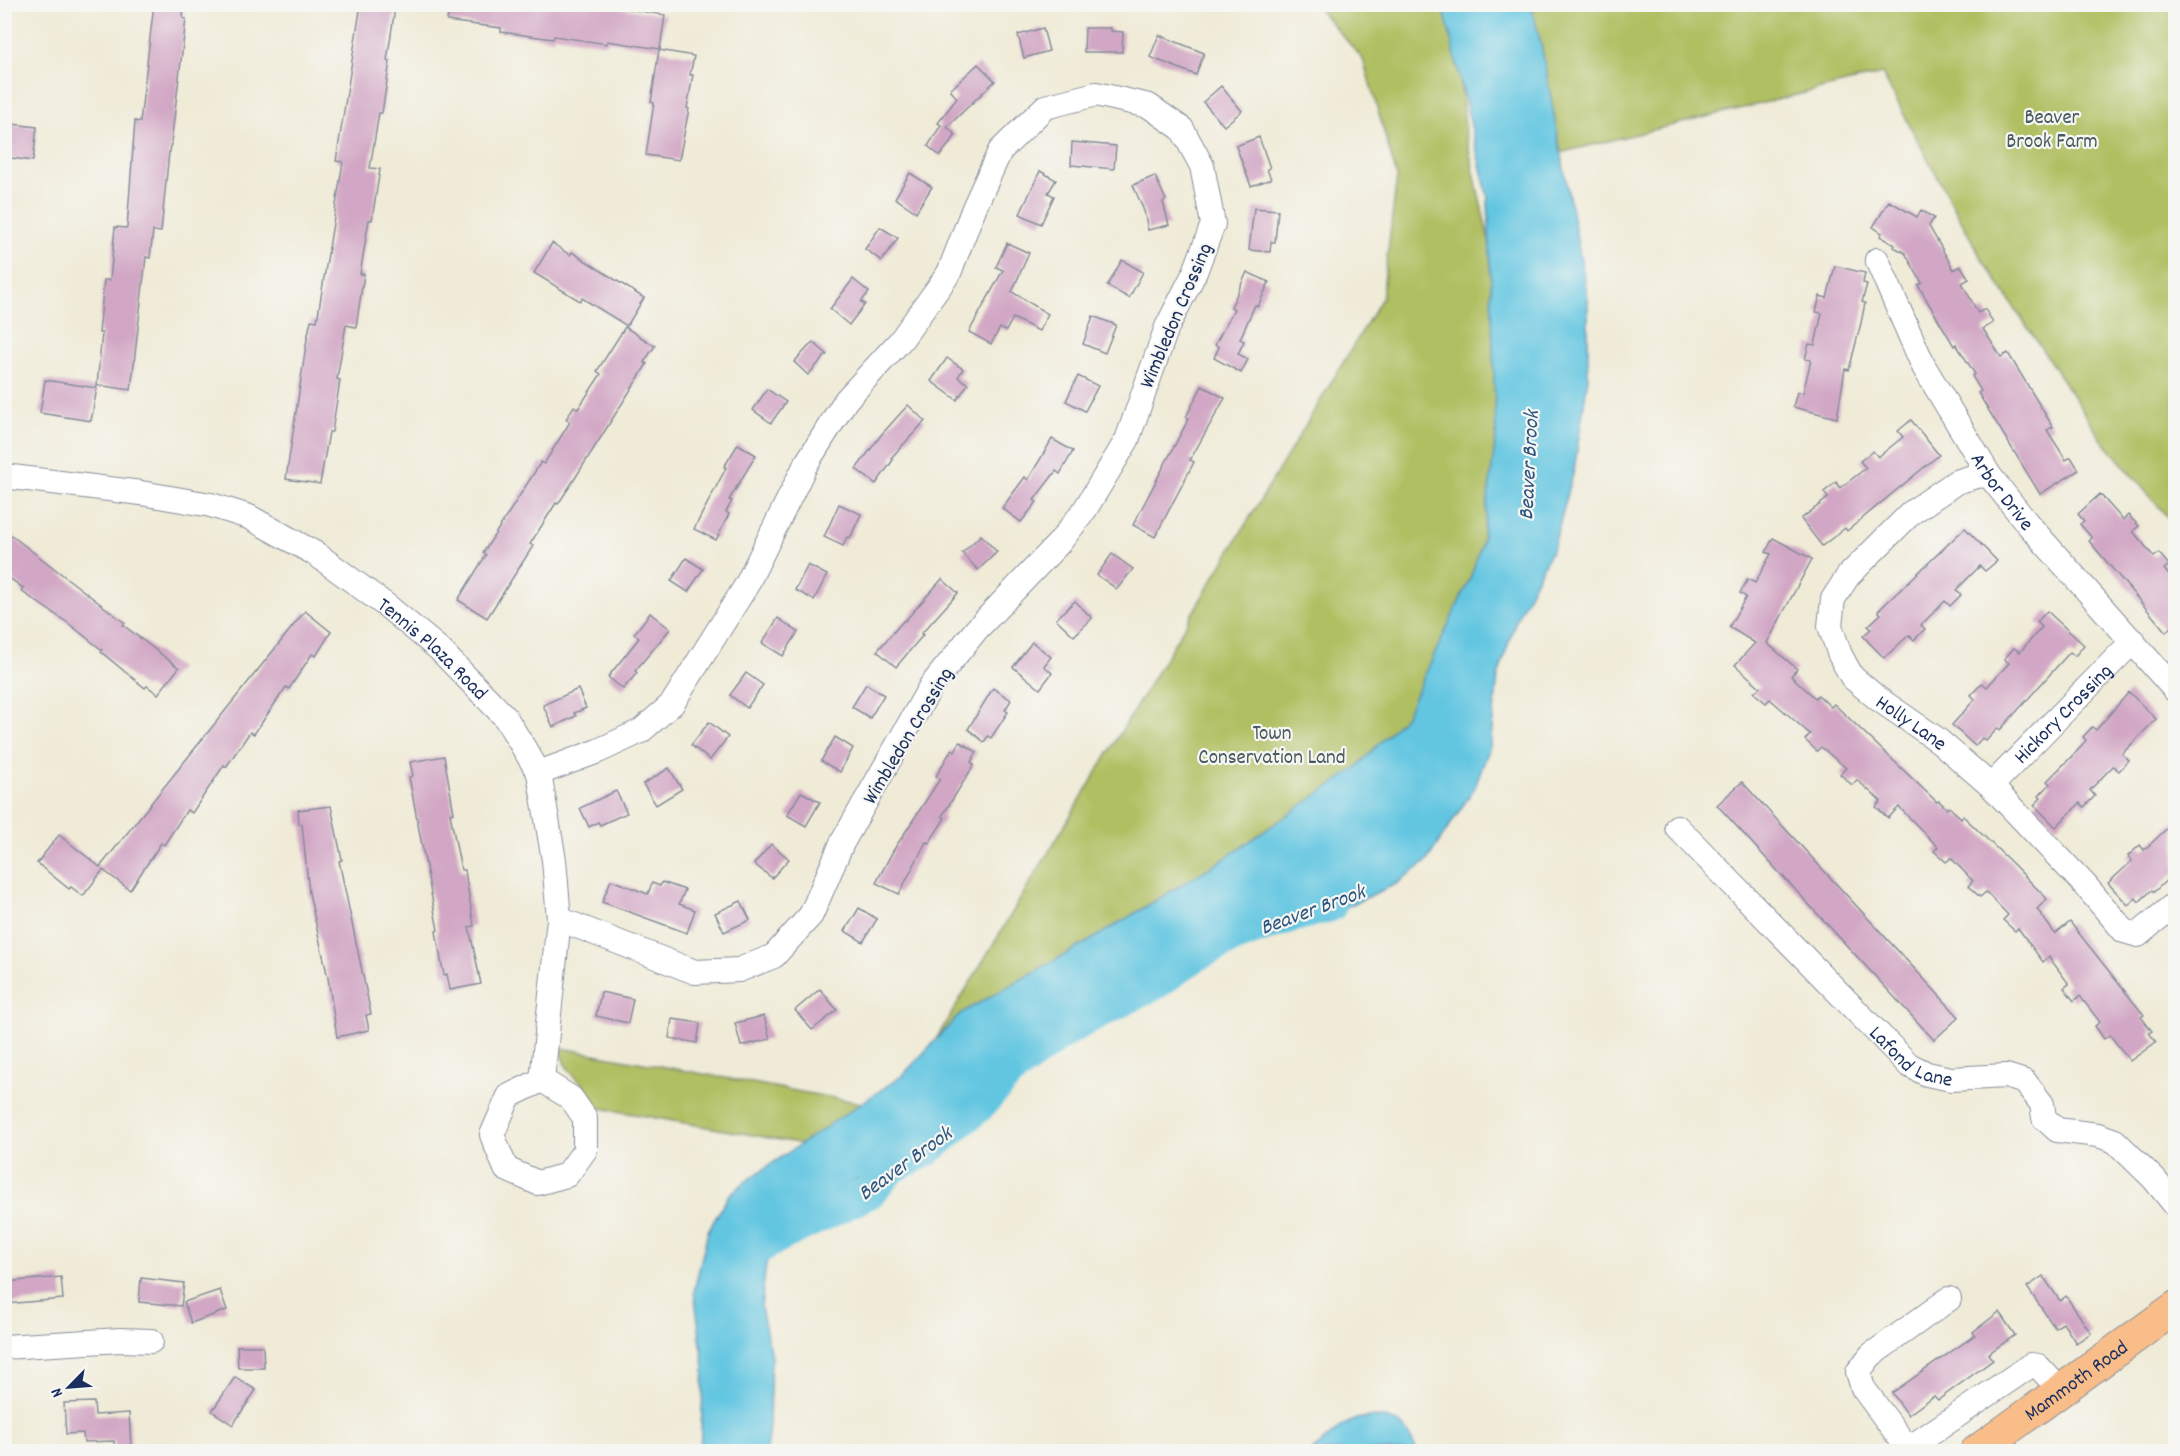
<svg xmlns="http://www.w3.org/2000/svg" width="2180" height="1456" viewBox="0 0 2180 1456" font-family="Dekko,sans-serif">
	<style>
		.green { fill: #b0bf62; stroke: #667760; stroke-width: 1.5 }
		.water { fill: #63c6e1; stroke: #3f7aa0; stroke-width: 1.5 }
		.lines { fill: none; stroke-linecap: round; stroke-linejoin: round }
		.river { stroke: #63c6e1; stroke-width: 34 }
		.building { fill: #d2a7c5 }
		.minor-casing { stroke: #868d9a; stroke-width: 26 }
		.major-casing { stroke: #868d9a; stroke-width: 34 }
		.minor { stroke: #fff; stroke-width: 24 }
		.major { stroke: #f8bd89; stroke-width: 32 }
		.labels { text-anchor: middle; stroke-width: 4.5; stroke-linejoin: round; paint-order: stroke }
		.park-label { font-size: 21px; fill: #485a5f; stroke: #f6f6f2 }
		.street-label { font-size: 21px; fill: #1b2f5e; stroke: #f6f6f2 }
		.water-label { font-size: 22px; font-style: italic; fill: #2d557f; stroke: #f6f6f2 }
	</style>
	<rect width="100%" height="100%" fill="#f6f6f2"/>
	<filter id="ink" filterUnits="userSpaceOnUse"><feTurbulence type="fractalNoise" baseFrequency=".0167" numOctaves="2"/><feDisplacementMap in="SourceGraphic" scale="12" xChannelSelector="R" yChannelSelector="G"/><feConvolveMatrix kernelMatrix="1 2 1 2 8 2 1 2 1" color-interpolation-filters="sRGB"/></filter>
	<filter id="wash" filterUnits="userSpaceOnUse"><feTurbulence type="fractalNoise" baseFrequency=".008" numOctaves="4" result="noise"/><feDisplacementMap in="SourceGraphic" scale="24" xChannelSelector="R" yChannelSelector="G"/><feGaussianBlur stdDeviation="1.35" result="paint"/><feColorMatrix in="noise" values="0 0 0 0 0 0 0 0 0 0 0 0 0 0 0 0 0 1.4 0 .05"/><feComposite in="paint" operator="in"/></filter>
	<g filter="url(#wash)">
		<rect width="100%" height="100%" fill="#f0ebd7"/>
		<!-- green -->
		<g class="green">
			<path d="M 1315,5 L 1453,5 L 1466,136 L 1522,391 L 1492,593 L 1380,836 L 1138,948 L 883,1158 L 594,1107 C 593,1103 592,1097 589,1093 C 579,1076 561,1070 561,1048 L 894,1109 L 1382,298 L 1397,177 L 1363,59 Z"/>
			<polygon points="1477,5 2175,5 2175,526 2102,440 1979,254 1882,74 1494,169"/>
		</g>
		<!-- water -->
		<g class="water">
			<polygon points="1443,5 1531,5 1541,44 1588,299 1588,377 1574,470 1554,545 1516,620 1498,676 1490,747 1475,787 1426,862 1396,884 1346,907 1298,917 1274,916 1210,931 1132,978 1112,998 1096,1005 1012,1079 870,1172 814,1203 782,1230 766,1264 761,1307 771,1356 769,1425 766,1451 700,1451 704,1367 694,1291 708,1231 729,1195 749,1179 903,1075 961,1013 1091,940 1222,860 1355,769 1406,715 1471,576 1482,542 1496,437 1488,198"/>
			<path d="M 1369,1417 C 1398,1417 1406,1425 1417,1451 L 1312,1451 L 1344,1425 L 1356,1419 Z"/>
		</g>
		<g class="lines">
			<!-- river -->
			<polyline class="river" points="740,1258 776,1237 869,1192 891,1167 926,1150 977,1107 1009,1072 1059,1034 1086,1018 1155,983 1195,955 1237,935 1286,917 1330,905"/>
		</g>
		<g id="blocks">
			<!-- building -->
			<g class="building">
				<polygon points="154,4 184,4 183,18 186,19 170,152 169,152 161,232 153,231 150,258 146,257 131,390 97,385 102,333 99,333 104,280 110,280 115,227 127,228 135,121 140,122"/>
				<polygon points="361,4 395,8 387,61 390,61 382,113 379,113 370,168 380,169 372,220 369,220 360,274 364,274 356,327 346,325 337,379 340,380 332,432 329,432 320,484 286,479 307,339 311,320 317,321 338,193 343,162 336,161"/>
				<polygon points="450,4 597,4 665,15 660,49 607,41 607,44 554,36 553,39 501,32 501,28 447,21"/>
				<polygon points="1043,28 1049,51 1024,58 1018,35"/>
				<polygon points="1085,28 1111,28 1111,31 1123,32 1122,52 1084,52"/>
				<polygon points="1159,35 1204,53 1196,75 1150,57"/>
				<polygon points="659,50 694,56 690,75 693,75 687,108 689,109 679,160 646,155 654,103 651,102"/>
				<polygon points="978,64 995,81 947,127 956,135 940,156 928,146 941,125 938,123 957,98 950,90"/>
				<polygon points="1221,86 1242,111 1224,126 1203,102"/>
				<polygon points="4,123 37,127 33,161 4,157"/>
				<polygon points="1259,137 1270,168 1267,169 1271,179 1251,186 1236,146"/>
				<polygon points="1072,142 1116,146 1114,169 1071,165"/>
				<polygon points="1040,171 1056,180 1048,193 1054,196 1041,224 1020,214"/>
				<polygon points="910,173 932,187 916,212 895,198"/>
				<polygon points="1155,176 1166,200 1163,202 1169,225 1148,230 1144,211 1133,185"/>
				<polygon points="1889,201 1917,217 1921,210 1934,218 1929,226 1954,270 1961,266 1969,279 1962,283 1978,313 1985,309 1993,323 1983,329 2001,357 2008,353 2053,427 2047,430 2066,460 2071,457 2079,470 2040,494 1978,393 1981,391 1972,376 1975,374 1956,344 1954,346 1929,304 1918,285 1922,283 1905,253 1894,247 1895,245 1880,236 1882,233 1873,227"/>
				<polygon points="1254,208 1278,210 1275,242 1271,242 1270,252 1249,250"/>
				<polygon points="880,227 898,238 882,261 865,249"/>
				<polygon points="552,243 570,255 572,252 644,298 627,326 582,298 580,301 534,273"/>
				<polygon points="1007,243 1029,253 1012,292 1048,314 1039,331 1013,318 1006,331 1000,328 991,344 969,332 1003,270 996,267"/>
				<polygon points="1122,260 1143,272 1129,298 1107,286"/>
				<polygon points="1835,266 1865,273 1863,283 1867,284 1862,302 1865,303 1861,323 1849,370 1845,369 1837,418 1793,407 1797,392 1803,393 1811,360 1805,359 1809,344 1815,345 1822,313 1816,312 1820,296 1827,298"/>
				<polygon points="1247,272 1269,282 1258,306 1255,305 1240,339 1244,341 1238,354 1248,359 1241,373 1214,358 1219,347 1215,345 1234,309 1231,307"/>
				<polygon points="853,279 869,292 861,302 865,304 849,325 830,309"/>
				<polygon points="1093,316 1116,325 1105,353 1083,344"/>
				<polygon points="625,327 655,346 644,362 647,364 572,483 558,504 556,503 530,544 533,546 487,618 458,600 486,555 483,553 541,462 544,464 570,422 566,419 574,406 578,409 601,374 597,371"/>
				<polygon points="813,342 827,354 808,375 794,362"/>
				<polygon points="947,358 963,369 958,377 968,384 957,400 931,381"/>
				<polygon points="1078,376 1098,386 1085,411 1066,401"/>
				<polygon points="45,380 97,388 91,421 40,413"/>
				<polygon points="1202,386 1225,398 1190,460 1194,462 1155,537 1133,525 1189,418 1186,417"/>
				<polygon points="767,389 786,402 771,423 753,410"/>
				<polygon points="908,405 925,421 891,458 893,460 876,484 856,469 881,435"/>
				<polygon points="1911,420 1939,455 1847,531 1845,528 1822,546 1801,519 1828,498 1824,492 1836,482 1840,488 1866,468 1860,461 1873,451 1878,457 1903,437 1898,431"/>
				<polygon points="1052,439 1073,451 1060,474 1056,471 1034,500 1037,502 1021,522 1002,508 1025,477 1028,480"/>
				<polygon points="738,444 756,455 729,500 732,501 726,512 729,514 716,540 694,529 726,468 724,467"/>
				<polygon points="2100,494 2123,520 2128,515 2139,526 2133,531 2154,557 2159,553 2169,565 2164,569 2175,583 2175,623 2166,632 2089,541 2092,538 2080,524 2084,521 2078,514"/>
				<polygon points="839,504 861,514 850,538 847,537 843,546 824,537"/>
				<polygon points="1965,528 1997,561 1985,571 1980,566 1956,590 1961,595 1950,606 1945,601 1921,625 1925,629 1914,640 1909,635 1884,658 1863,636 1871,629 1868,626 1881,614 1878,611"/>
				<polygon points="11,535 125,623 123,625 179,668 158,694 147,686 145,688 101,652 102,650 68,623 21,591 23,588 4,574 4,544"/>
				<polygon points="981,535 997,552 978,570 962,553"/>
				<polygon points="1773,538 1812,559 1767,643 1797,669 1791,676 1815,698 1818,695 1831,707 1834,704 1937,802 1939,801 1947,809 1949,807 1961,818 1963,816 2014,865 2047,899 2037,909 2055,934 2070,922 2131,999 2144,1015 2141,1017 2152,1031 2149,1033 2156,1042 2130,1061 2110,1035 2104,1039 2095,1026 2100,1022 2080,996 2074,1001 2064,988 2069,984 2049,957 2043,962 2018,928 2015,931 2003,920 2008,915 1986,892 1980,897 1968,886 1973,881 1951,858 1946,862 1934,851 1938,847 1899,807 1888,818 1876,807 1881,801 1857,780 1852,785 1840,774 1846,768 1821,747 1817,751 1805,740 1810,734 1770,699 1766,703 1754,693 1760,687 1735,665 1755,643 1729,627 1746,597 1740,593 1748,579 1755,583 1771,554 1766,552"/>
				<polygon points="1112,554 1133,569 1117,589 1097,575"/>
				<polygon points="686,558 703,569 688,592 671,581"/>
				<polygon points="808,565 827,575 814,600 795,590"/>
				<polygon points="942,579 958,593 921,634 923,635 896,667 877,651 904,620 905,621"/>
				<polygon points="1075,601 1092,618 1074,636 1056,619"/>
				<polygon points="305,611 331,632 316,656 312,654 289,689 286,687 254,734 250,732 226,767 224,765 192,813 187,810 164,845 161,843 130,890 103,870 83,896 71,887 69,889 37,863 59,835 100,867"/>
				<polygon points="2047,611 2084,645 2075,656 2070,652 2000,730 1998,728 1986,741 1982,738 1975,746 1952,725 1975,699 1971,695 1982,683 1987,687 2009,663 2004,659 2014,648 2020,652 2042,627 2037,622"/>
				<polygon points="650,613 670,629 635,671 637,673 623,689 608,677 639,638 634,634"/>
				<polygon points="778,618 798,632 783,656 762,643"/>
				<polygon points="1032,642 1051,657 1044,666 1052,673 1040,689 1013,667"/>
				<polygon points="746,673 763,685 747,708 730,695"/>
				<polygon points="866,684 884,695 870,718 852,707"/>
				<polygon points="993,688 1011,700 1005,710 1008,712 991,738 988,736 984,742 968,729"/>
				<polygon points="578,689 586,708 574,713 576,716 553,727 543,705"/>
				<polygon points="2129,692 2156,719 2122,754 2129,760 2119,771 2113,766 2090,790 2095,796 2084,807 2080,803 2056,827 2034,805 2041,798 2039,796 2050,784 2047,781 2082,746 2086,740 2083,737 2092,727 2096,730"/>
				<polygon points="709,722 728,737 710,760 691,745"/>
				<polygon points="835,737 853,748 840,772 821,761"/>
				<polygon points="960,742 977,752 971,762 974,765 942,816 945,818 929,843 926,842 899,894 876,883 893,851 940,779 936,776 952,749 955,751"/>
				<polygon points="444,756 454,813 450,814 461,870 465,870 467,884 474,926 469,927 481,984 450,990 447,974 444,975 441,960 436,931 438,930 409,777 413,776 410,762"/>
				<polygon points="669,768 682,789 656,805 643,784"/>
				<polygon points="1742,782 1959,1017 1934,1040 1717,805"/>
				<polygon points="616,791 627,813 600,825 598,822 589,827 580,808"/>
				<polygon points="801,792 820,802 806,826 787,815"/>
				<polygon points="331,806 342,860 339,861 371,1014 366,1015 369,1030 337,1037 328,978 309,893 302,824 299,824 298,810"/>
				<polygon points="2175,821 2175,872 2154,892 2152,890 2139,902 2136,898 2128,905 2108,883 2132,861 2128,856 2140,845 2144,850"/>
				<polygon points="771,844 789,859 772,878 754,864"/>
				<polygon points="611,880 648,894 652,883 660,886 662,882 685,890 679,904 695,910 687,933 602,902"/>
				<polygon points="741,901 750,920 724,932 715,913"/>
				<polygon points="859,908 877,919 863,942 845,931"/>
				<polygon points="820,989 837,1010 812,1030 795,1010"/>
				<polygon points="601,992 633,999 628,1023 596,1016"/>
				<polygon points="764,1016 770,1039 741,1046 735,1023"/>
				<polygon points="672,1019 700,1023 697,1043 669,1038"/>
				<polygon points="2043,1276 2060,1301 2066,1296 2091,1333 2076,1343 2063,1323 2055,1328 2027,1287"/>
				<polygon points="61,1277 63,1299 4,1304 4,1282"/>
				<polygon points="141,1278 184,1283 181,1306 139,1302"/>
				<polygon points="220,1290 227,1310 191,1323 184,1302"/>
				<polygon points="1999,1312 2015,1335 1988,1354 1993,1360 1938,1400 1934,1396 1908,1415 1892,1393 1975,1335 1973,1332"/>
				<polygon points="237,1346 263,1346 264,1368 238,1368"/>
				<polygon points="235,1377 256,1390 233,1425 212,1411"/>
				<polygon points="94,1402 95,1415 129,1413 131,1447 114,1448 114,1441 84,1442 83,1433 66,1434 64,1403"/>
			</g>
		</g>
	</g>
	<g filter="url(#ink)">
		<use href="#blocks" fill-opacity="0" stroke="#868d9a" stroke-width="1.5"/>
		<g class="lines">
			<!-- minor casing -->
			<g class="minor-casing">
				<g id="minor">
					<path id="s1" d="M 1877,260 L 1924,367 L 1989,475 L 2027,523 L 2176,691"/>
					<path id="s2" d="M 1989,475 L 1976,476 L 1956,482 L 1911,513 L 1848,576 L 1833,599 L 1830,626 L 1840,655 L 1852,677 L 1877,698 L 1938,740 L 1991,786 L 2085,885 L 2124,931 L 2138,935 L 2176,903"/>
					<path id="s3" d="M 4,476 L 141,493 L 211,505 L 249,517 L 316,554 L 387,606 L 439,649 L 505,717 L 539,773 L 554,860 L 559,919 L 542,1080"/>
					<polyline points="539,773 598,751 641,731 672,704 746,586 806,464 846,400 901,340 949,273 974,208 1000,151 1045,107 1096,94 1149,106 1182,129 1202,166 1213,224 1195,272 1167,327 1127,440 1084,511 1059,543 976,630 931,686 842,843 811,915 774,956 739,970 695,972 559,919"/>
					<path id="s4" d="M 1991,786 L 2133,641"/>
					<path id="s5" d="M 1677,827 L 1909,1065 L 1927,1074 L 1951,1079 L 2006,1076 L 2025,1082 L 2042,1104 L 2044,1118 L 2057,1130 L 2098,1135 L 2115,1141 L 2154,1179 L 2176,1206"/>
					<polygon points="542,1080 571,1098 585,1118 585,1150 567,1175 538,1183 506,1169 492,1135 509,1096"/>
					<polyline points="1949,1299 1871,1355 1858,1372 1863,1388 1903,1442 1911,1447 2031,1365 2038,1366 2061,1391"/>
					<polyline points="4,1347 121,1340 151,1341"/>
				</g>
			</g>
			<!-- major casing -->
			<g class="major-casing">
				<g id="major">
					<path id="s6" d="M 1976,1452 L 2176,1307"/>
				</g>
			</g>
			<!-- minor -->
			<use href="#minor" class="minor"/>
			<!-- major -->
			<use href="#major" class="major"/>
		</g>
	</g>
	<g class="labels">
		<!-- park labels -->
		<g class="park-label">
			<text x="2052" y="123">Beaver<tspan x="2052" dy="24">Brook Farm</tspan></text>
			<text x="1272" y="739">Town<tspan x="1272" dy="24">Conservation Land</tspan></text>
		</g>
		<!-- street labels -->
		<g class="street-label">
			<text transform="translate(1175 315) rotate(-67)" y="7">Wimbledon Crossing</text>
			<text dy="7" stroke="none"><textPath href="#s1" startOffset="264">Arbor Drive</textPath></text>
			<text dy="7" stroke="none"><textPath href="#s3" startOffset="476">Tennis Plaza Road</textPath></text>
			<text dy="7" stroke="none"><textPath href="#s4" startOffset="102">Hickory Crossing</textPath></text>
			<text dy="7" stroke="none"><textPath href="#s2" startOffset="363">Holly Lane</textPath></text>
			<text transform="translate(907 735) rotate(-59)" y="7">Wimbledon Crossing</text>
			<text dy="7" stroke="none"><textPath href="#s5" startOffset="330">Lafond Lane</textPath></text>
			<text dy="7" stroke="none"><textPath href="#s6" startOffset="123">Mammoth Road</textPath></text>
		</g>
		<!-- water labels -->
		<g class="water-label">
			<text transform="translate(1527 465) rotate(-87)" y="8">Beaver Brook</text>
			<text transform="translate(1312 908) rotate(-20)" y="8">Beaver Brook</text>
			<text transform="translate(904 1162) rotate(-36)" y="8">Beaver Brook</text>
		</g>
	</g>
	<!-- margin -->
	<rect width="2180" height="1456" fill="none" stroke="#f6f6f2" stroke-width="24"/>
	<!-- north arrow -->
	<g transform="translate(69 1387) rotate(245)" stroke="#f6f6f2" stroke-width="4.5" paint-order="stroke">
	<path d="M0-4.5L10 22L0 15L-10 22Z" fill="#1b2f5e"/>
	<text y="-9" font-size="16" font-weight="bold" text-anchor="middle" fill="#1b2f5e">N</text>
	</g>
</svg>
